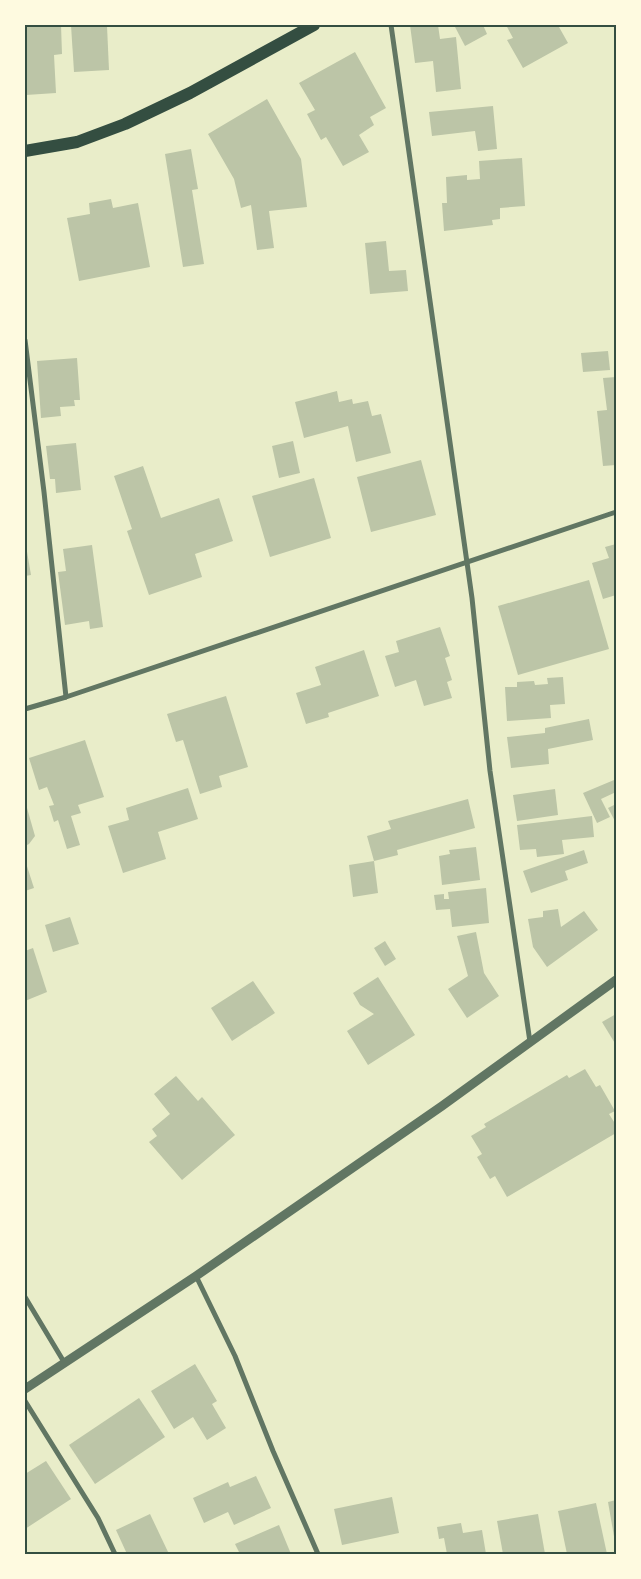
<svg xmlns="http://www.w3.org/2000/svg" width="641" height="1579" viewBox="0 0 641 1579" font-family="'Golos Text',sans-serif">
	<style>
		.building { fill: #bcc5a7 }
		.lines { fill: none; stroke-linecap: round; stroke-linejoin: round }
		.minor { stroke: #617663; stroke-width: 5 }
		.tertiary { stroke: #617663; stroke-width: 9 }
		.primary { stroke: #344e41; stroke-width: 12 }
		.neatline { fill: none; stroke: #344e41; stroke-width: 2 }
	</style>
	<rect width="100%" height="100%" fill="#e9edc9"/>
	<!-- building -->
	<g class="building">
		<polygon points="25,25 61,25 62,54 54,55 56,93 26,95"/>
		<polygon points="71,25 107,26 109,70 74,72"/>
		<polygon points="410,25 438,25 440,39 456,37 461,89 436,92 433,61 415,63"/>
		<polygon points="454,25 483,25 487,34 465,46"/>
		<polygon points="506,25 563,25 559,27 568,43 523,68 507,40 513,38"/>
		<polygon points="355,52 386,108 370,117 374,125 359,135 369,152 343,166 326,137 321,140 307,114 315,110 299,83"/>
		<polygon points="267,99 301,159 307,207 269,211 274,248 257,250 251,205 241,208 234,179 208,134"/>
		<polygon points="493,106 497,149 478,151 475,131 432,136 429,112"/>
		<polygon points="191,149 198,189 192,190 204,264 183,267 165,154"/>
		<polygon points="522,158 525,206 500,208 500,219 492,220 493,225 444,231 442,203 447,203 446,177 467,175 467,180 480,179 479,161"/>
		<polygon points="111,199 113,208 138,203 150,267 79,281 67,218 90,214 89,203"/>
		<polygon points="386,241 389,271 406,270 408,291 370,294 365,243"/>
		<polygon points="608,351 610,370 583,372 581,353"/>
		<polygon points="77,358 80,400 74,400 75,406 60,407 61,416 41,418 37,361"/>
		<polygon points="616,377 616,465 603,466 597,411 607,410 603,378"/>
		<polygon points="337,391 339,402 352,399 353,404 368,401 372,416 381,414 391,453 356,462 348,426 304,438 295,402"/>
		<polygon points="293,441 300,473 279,478 272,446"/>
		<polygon points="76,443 81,490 56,493 55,479 50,479 46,446"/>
		<polygon points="421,460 436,515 371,532 357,477"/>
		<polygon points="143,466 161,518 219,498 233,541 195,554 202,577 149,595 127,531 132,529 114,476"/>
		<polygon points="314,478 331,538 270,557 252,496"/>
		<polygon points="25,540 31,575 25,576"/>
		<polygon points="616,544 616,595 603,599 592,563 609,558 605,547"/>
		<polygon points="92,545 103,627 90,629 89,621 65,625 58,572 66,571 63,549"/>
		<polygon points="589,580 609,649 518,675 498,606"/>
		<polygon points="440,627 450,656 445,658 452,680 447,682 452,698 424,706 416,680 395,687 385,656 399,652 396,641"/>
		<polygon points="364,650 379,696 328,713 329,717 306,724 296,693 321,685 315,667"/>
		<polygon points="563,677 565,704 550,705 551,718 507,721 505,687 517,687 517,682 534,681 535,685 548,684 547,678"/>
		<polygon points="226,696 248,767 219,776 222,787 200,794 183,740 176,742 167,714"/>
		<polygon points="589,719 593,740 548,749 549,764 511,768 507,737 545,733 545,728"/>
		<polygon points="85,740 104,797 78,805 81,813 71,816 80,845 67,849 58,820 54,822 49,806 54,805 47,787 39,790 29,758"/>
		<polygon points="614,780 616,792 601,799 610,817 597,823 583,793"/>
		<polygon points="188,788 198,819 158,832 166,859 123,873 108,826 129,820 126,808"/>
		<polygon points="555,789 558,815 517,821 513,795"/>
		<polygon points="468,799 475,828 397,850 398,855 374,861 367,836 391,829 388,821"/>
		<polygon points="25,801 35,836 29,844 25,846"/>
		<polygon points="616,804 616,823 608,808"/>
		<polygon points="592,816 594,837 562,840 564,854 537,857 536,849 520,850 517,825"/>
		<polygon points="476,847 480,880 442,885 439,856 450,854 449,850"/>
		<polygon points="584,850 588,863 565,871 568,880 531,893 523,871"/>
		<polygon points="25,860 34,888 25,891"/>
		<polygon points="374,861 378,893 353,897 349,865"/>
		<polygon points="486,888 489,923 452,927 450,909 436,910 434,895 444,894 444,899 449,899 448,892"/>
		<polygon points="558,909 561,927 584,911 598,930 547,967 533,947 528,919 543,917 543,911"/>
		<polygon points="70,917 79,944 53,952 45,925"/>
		<polygon points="476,932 484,973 499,996 467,1018 448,989 468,976 457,936"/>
		<polygon points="385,941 396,959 385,966 374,948"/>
		<polygon points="33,948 47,992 25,1001 25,951"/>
		<polygon points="378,977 415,1035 368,1065 347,1031 374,1014 360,1005 353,993"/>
		<polygon points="253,981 275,1013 232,1041 211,1008"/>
		<polygon points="616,1014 616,1045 602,1022"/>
		<polygon points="585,1069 596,1087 600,1085 615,1111 609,1114 616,1125 616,1133 507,1197 495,1176 490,1179 477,1157 482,1154 471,1136 486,1127 484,1124 567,1075 569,1078"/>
		<polygon points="176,1076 198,1101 202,1097 235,1135 182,1180 149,1142 157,1136 152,1129 170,1114 154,1094"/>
		<polygon points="195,1364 217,1401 212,1404 226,1428 207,1440 193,1417 174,1429 151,1391"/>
		<polygon points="139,1398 165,1437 95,1484 69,1445"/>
		<polygon points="46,1461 71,1499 25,1529 25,1474"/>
		<polygon points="256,1476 271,1508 234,1525 228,1512 204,1523 193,1498 228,1482 230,1487"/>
		<polygon points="392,1497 399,1533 342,1545 334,1509"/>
		<polygon points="616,1500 616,1542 615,1542 608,1502"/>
		<polygon points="596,1503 607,1554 567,1554 558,1511"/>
		<polygon points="150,1514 169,1554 127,1554 116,1530"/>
		<polygon points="538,1514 545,1554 503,1554 497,1521"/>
		<polygon points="461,1523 463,1533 482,1530 486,1554 447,1554 444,1538 439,1539 437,1527"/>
		<polygon points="279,1525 291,1554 240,1554 235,1544"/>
	</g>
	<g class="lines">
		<!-- minor -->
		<g class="minor">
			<polyline points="391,25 472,598 490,771 530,1042"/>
			<polyline points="25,340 44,492 66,697"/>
			<polyline points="25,709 66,697 616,512"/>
			<polyline points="196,1276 235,1356 273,1451 318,1554"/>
			<polyline points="25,1297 64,1362"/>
			<polyline points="25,1401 98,1518 115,1554"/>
		</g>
		<!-- tertiary -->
		<polyline class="tertiary" points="25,1389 196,1276 442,1106 616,980"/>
		<!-- primary -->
		<polyline class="primary" points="25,151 77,142 125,124 190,93 314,25"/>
	</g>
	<!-- border -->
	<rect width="641" height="1579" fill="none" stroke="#fefae0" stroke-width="52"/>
	<rect x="26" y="26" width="589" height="1527" class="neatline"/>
</svg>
